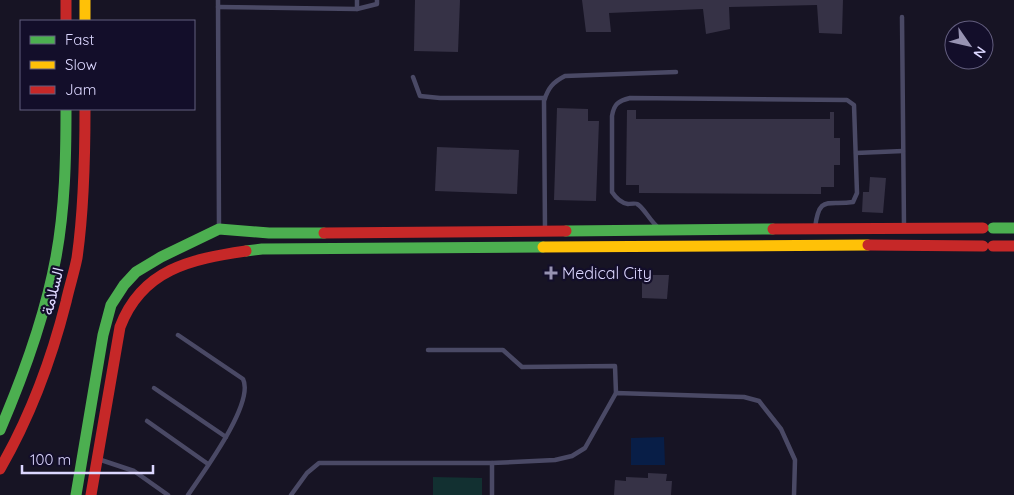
<svg xmlns="http://www.w3.org/2000/svg" width="1014" height="495" viewBox="0 0 1014 495" font-family="Quicksand,Vazirmatn,sans-serif">
	<style>
		.green { fill: #123031 }
		.water { fill: #081e47 }
		.building { fill: #363246 }
		.lines { fill: none; stroke-linecap: round; stroke-linejoin: round }
		.lane { stroke: #4a4965; stroke-width: 4.5 }
		.fast { stroke: #4caf50; stroke-width: 11 }
		.slow { stroke: #ffc107; stroke-width: 11 }
		.jam { stroke: #c62828; stroke-width: 11 }
		.poi-dot { fill: #9793b2; stroke: #130e2a; stroke-width: 2 }
		.labels { text-anchor: middle; stroke-width: 4.5; stroke-linejoin: round; paint-order: stroke }
		.poi-label { font-size: 16px; fill: #dcd7ff; stroke: #130e2a; text-anchor: start }
		.street-label { font-size: 16px; fill: #dcd7ff; stroke: #130e2a }
	</style>
	<rect width="100%" height="100%" fill="#171424"/>
	<!-- green -->
	<polygon class="green" points="433,477 482,478 482,495 433,495"/>
	<!-- water -->
	<polygon class="water" points="664,437 665,465 631,465 631,438"/>
	<!-- building -->
	<g class="building">
		<polygon points="415,0 460,0 458,52 414,51"/>
		<polygon points="582,0 843,0 842,34 819,33 817,5 729,7 730,29 706,34 703,9 609,13 611,32 586,32"/>
		<polygon points="557,108 588,109 588,121 599,121 596,201 554,200"/>
		<polygon points="627,110 636,110 636,119 830,119 830,112 834,112 834,138 840,138 840,165 834,165 834,187 821,187 821,194 639,193 639,185 626,185"/>
		<polygon points="437,147 519,150 517,194 435,191"/>
		<polygon points="870,177 886,178 883,213 862,212 863,192 869,192"/>
		<polygon points="642,275 669,275 667,299 642,298"/>
		<polygon points="648,473 667,474 666,481 672,481 671,495 614,495 615,480 626,481 626,477 648,478"/>
	</g>
	<g class="lines">
		<!-- lane -->
		<g class="lane">
			<polyline points="218,0 219,229"/>
			<polyline points="218,7 357,9 357,0"/>
			<polyline points="357,9 377,4 377,0"/>
			<polyline points="902,17 904,227"/>
			<polyline points="413,77 420,96 440,98 545,98"/>
			<polyline points="856,153 903,151"/>
			<path d="M 659,228 C 651,223 643,206 637,204 C 636,203 629,204 628,204 C 621,203 616,198 612,192 L 612,116 C 614,104 618,101 630,98 L 847,100 L 854,105 L 857,193 L 853,202 C 828,206 819,194 815,228"/>
			<path d="M 545,231 L 544,101 C 548,88 553,82 565,76 L 676,72"/>
			<path d="M 178,335 L 243,379 C 255,403 202,474 188,495"/>
			<polyline points="428,350 503,350 522,367 615,366 616,393"/>
			<polyline points="154,388 226,437"/>
			<polyline points="147,421 208,464"/>
			<polyline points="98,459 134,471 168,495"/>
			<polyline points="291,495 307,473 319,463 492,463 555,460 572,456 585,448 616,393 744,397 759,401 781,429 795,460 794,495"/>
			<polyline points="492,495 492,463"/>
		</g>
		<!-- fast -->
		<g class="fast">
			<polyline points="993,228 1014,228"/>
			<polyline points="566,231 773,229"/>
			<polyline points="246,251 262,249 543,247"/>
			<path d="M 0,430 C 24,374 45,317 56,257 C 65,208 66,158 66,109"/>
			<polyline points="76,495 103,335 111,305 124,285 136,272 161,257 219,229 269,233 324,233"/>
		</g>
		<!-- slow -->
		<g class="slow">
			<polyline points="85,0 85,21"/>
			<polyline points="543,247 868,245"/>
		</g>
		<!-- jam -->
		<g class="jam">
			<polyline points="66,0 66,21"/>
			<polyline points="773,229 983,228"/>
			<polyline points="324,233 566,231"/>
			<polyline points="868,245 983,246"/>
			<polyline points="993,246 1014,246"/>
			<path d="M 0,469 C 30,417 51,361 66,302 C 69,288 74,273 77,258 C 84,209 85,159 85,109"/>
			<path d="M 91,495 L 120,327 C 142,269 191,259 246,251"/>
		</g>
	</g>
	<!-- markers -->
	<path class="poi-dot" d="M548.5 265.5h5v5h5v5h-5v5h-5v-5h-5v-5h5z"/>
	<g class="labels">
		<!-- poi labels -->
		<g class="poi-label">
			<text x="562" y="279">Medical City</text>
		</g>
		<!-- street labels -->
		<g class="street-label">
			<text transform="translate(52 291) rotate(-76)" y="6">السلامة</text>
		</g>
	</g>
	<!-- legend -->
	<rect x="20" y="20" width="175" height="90" fill="#130e2a" stroke="#635e7f"/>
	<rect x="30" y="36" width="25" height="8" fill="#4caf50" stroke="#635e7f"/>
	<text x="65" y="45" font-size="15" fill="#dcd7ff">Fast</text>
	<rect x="30" y="61" width="25" height="8" fill="#ffc107" stroke="#635e7f"/>
	<text x="65" y="70" font-size="15" fill="#dcd7ff">Slow</text>
	<rect x="30" y="86" width="25" height="8" fill="#c62828" stroke="#635e7f"/>
	<text x="65" y="95" font-size="15" fill="#dcd7ff">Jam</text>
	<!-- north arrow -->
	<g transform="translate(969 45) rotate(124)"><circle r="24" fill="#130e2a" stroke="#635e7f"/>
	<path d="M0-4L9 19L0 12L-9 19Z" fill="#9793b2"/>
	<text y="-8" font-size="14" font-weight="bold" text-anchor="middle" fill="#dcd7ff">N</text>
	</g>
	<!-- scale -->
	<path d="M22 465v8h131v-8" fill="none" stroke="#dcd7ff" stroke-width="2.5"/>
	<text x="30" y="465" font-size="15" fill="#dcd7ff" stroke="#130e2a" stroke-width="4" paint-order="stroke">100 m</text>
</svg>
